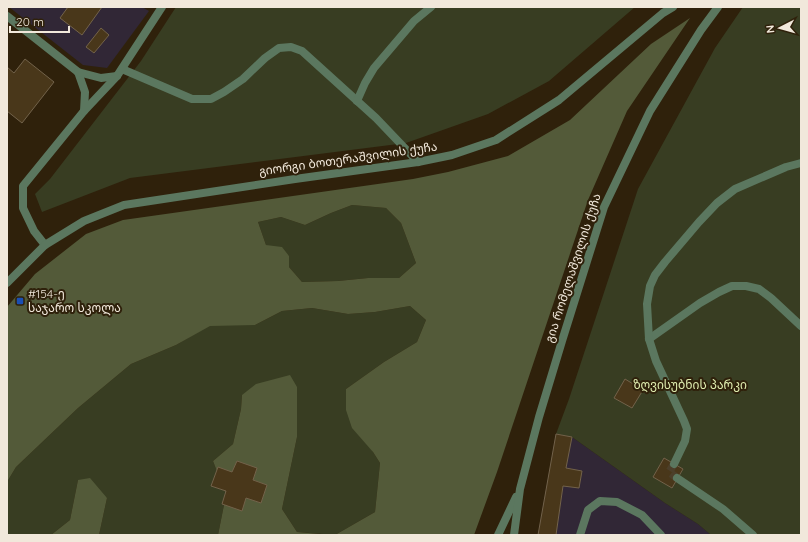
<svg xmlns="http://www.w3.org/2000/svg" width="808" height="542" viewBox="0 0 808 542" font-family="Quicksand,'Noto Sans Georgian',sans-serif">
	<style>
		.industrial { fill: #312736 }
		.green { fill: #383d22 }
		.forest { fill: #535a39; fill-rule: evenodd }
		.building { fill: #49371a; stroke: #72624a }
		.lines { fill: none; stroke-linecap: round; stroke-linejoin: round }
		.pedestrian-tunnel { stroke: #4c3f2a; stroke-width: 8; stroke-dasharray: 8 4; stroke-linecap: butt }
		.service { stroke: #5b775f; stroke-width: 8 }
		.pedestrian { stroke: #5b775f; stroke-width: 8 }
		.tertiary { stroke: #5b775f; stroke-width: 8 }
		.transit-dot { fill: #1a4fb4; stroke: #2f210b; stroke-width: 1.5 }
		.labels { text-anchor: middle; stroke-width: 4; stroke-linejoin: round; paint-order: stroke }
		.street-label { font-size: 12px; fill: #f1e8db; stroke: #2f210b }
		.poi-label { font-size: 12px; fill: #f1e8db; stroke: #2f210b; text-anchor: start }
		.park-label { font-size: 12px; fill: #dfecaf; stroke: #2f210b }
	</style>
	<rect width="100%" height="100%" fill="#2f210b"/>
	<!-- industrial -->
	<g class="industrial">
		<polygon points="9,7 142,7 149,11 107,68 83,65"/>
		<polygon points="556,434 572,437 665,503 698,524 711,535 538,535"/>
	</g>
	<!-- green -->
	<g class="green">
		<polygon points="176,7 635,7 549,81 488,114 406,143 130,178 42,212 35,194 50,179 141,61"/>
		<polygon points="743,7 801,7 801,535 711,535 698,524 665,503 572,437 556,434 569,399 638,189 715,48"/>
		<polygon points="352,205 386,208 401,223 416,263 399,278 368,278 338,281 302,282 289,267 289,256 266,245 258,222 281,217 305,225 331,213"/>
		<polygon points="410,306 426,320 417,342 384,362 346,389 373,452 380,463 375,512 335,535 297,532 282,509 297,437 242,395 241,409 233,444 213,461 226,495 218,535 99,535 107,498 78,480 70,520 51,535 7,535 7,482 16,467 78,408 131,364 176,345 210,325 255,325 282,311 312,308 348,314 375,312"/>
	</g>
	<!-- forest -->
	<g class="forest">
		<path d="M 690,18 L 627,111 L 588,200 L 497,472 L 474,535 L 335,535 L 375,512 L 380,463 L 373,452 L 352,428 L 346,410 L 346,389 L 384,362 L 417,342 L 426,320 L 410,306 L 375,312 L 348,314 L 312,308 L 282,311 L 255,325 L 210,326 L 176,345 L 131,364 L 78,408 L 16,467 L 7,482 L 7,307 L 35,274 L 86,234 L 123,220 L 413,179 L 448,172 L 508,156 L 570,120 L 651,44 ZM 352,205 L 386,208 L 401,223 L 416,263 L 399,278 L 368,278 L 338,281 L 302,282 L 289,267 L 289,256 L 282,247 L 266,245 L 258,222 L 281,217 L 305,225 L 331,213 Z"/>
		<polygon points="290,375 297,387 297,437 282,509 297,532 331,535 218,535 226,495 213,461 233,444 241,409 242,395 256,384"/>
		<polygon points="90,478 107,498 99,535 51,535 70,520 78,480"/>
	</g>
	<!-- building -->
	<g class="building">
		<polygon points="68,7 102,7 82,35 60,18"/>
		<polygon points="101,28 109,35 94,53 86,47"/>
		<polygon points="25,59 54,82 22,123 7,111 7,67 14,73"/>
		<polygon points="625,379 643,390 632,408 614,398"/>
		<polygon points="556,434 572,437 566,468 582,471 579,488 563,486 556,535 538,535"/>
		<polygon points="664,458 683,469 672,488 653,477"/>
		<polygon points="237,461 257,468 253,480 267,485 261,503 246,498 242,511 222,504 226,491 211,486 218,467 232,472"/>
	</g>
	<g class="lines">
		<!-- pedestrian-tunnel -->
		<polyline class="pedestrian-tunnel" points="674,464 669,472 677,478"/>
		<!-- service -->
		<g class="service">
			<polyline points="7,16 78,72 85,92 84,111 23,186 23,208 34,231 45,245"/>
			<polyline points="122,69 192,99 211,99 224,92 243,79 265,58 279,48 291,47 302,51 376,118 418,162"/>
			<polyline points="78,72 101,78 117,76"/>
			<polyline points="357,101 365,83 374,68 414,21 431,7"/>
			<polyline points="84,111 117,76 162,7"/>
			<polyline points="677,478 723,509 753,535"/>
			<polyline points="580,535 588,510 600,501 617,502 642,515 661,535"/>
		</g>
		<!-- pedestrian -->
		<g class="pedestrian">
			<polyline points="649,339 700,303 719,292 732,286 746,286 759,289 771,298 801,326"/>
			<polyline points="674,464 685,441 687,429 684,421 656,361 649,339 647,304 650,286 655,275 665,262 699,222 717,203 735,189 786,167 801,163"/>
		</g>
		<!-- tertiary -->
		<g class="tertiary">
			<polyline points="7,283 45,245 84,221 124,205 295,179 418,162 452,155 496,140 559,100 663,13 673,7"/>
			<polyline points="498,535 516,497"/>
			<polyline points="514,535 520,489 539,417 562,341 604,207 650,111 701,30 718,7"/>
		</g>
	</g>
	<!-- markers -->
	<rect class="transit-dot" x="16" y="297" width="8" height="8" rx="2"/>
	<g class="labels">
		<!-- street labels -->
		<g class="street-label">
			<text transform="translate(348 159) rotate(-8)" y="4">გიორგი ბოთერაშვილის ქუჩა</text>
			<text transform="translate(573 268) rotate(-72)" y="4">გია რომელაშვილის ქუჩა</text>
		</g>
		<!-- poi labels -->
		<g class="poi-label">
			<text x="28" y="298">#154-ე<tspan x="28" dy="14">საჯარო სკოლა</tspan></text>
		</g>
		<!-- park labels -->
		<g class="park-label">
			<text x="690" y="389">ზღვისუბნის პარკი</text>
		</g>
	</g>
	<!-- border -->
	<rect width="808" height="542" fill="none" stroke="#f1e8db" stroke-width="16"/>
	<!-- north arrow -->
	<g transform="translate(780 28) rotate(264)" stroke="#2f210b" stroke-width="3" paint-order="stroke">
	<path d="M0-3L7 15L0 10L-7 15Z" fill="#f1e8db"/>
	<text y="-6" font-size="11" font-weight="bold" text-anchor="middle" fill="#f1e8db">N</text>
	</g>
	<!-- scale -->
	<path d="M10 26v6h59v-6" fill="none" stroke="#f1e8db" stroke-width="2"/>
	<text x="16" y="26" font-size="12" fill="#f1e8db" stroke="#2f210b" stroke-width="3" paint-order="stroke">20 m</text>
</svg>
